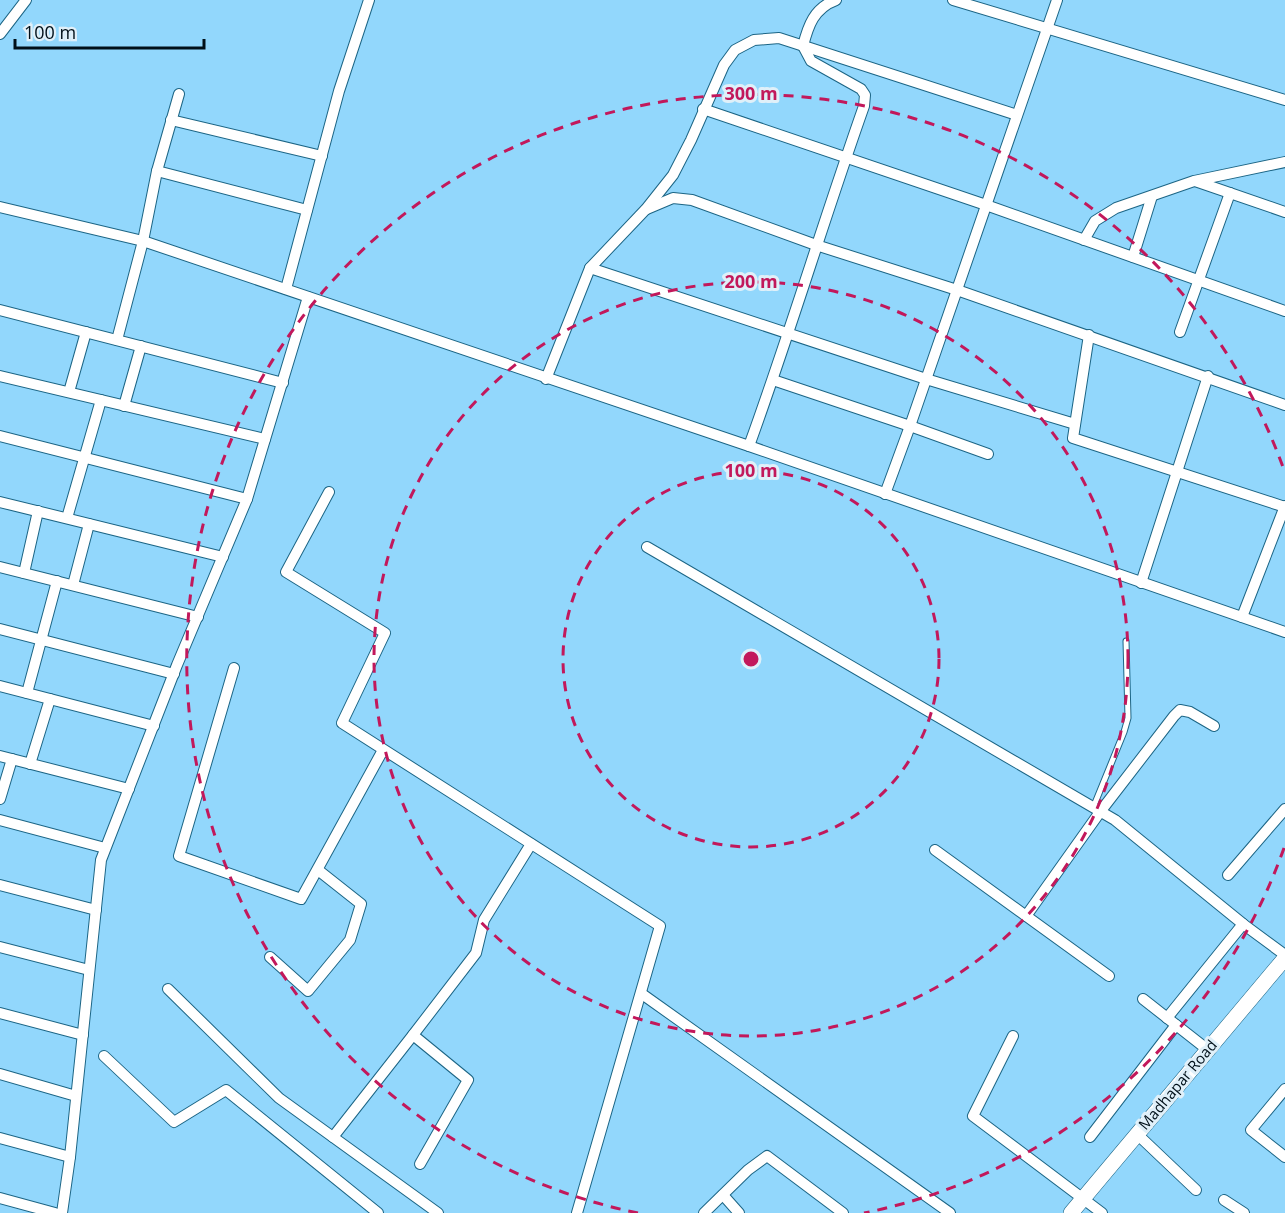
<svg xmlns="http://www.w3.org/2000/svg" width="1285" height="1213" viewBox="0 0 1285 1213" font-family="'Open Sans',sans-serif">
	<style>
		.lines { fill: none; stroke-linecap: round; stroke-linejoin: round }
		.lane-casing { stroke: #1c6585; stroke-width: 7 }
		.street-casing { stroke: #1c6585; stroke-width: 12 }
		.secondary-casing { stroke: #1c6585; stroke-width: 16 }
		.lane { stroke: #fff; stroke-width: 5 }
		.street { stroke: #fff; stroke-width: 10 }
		.secondary { stroke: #fff; stroke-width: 15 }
		.ring { fill: none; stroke: #c2185b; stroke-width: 3; stroke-dasharray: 10 8 }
		.labels { text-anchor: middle; stroke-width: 6; stroke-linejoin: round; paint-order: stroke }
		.street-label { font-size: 15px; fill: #001019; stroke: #e0f0f9 }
		.centre { fill: #c2185b; stroke: #e0f0f9; stroke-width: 3 }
		.ring-label { font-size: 18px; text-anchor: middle; font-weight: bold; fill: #c2185b; stroke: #e0f0f9; stroke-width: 6; stroke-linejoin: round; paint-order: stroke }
	</style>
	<rect width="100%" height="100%" fill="#92d7fc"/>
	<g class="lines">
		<!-- lane casing -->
		<g class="lane-casing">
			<polyline id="lane" points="1093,808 1124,732 1128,718 1126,641"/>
		</g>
		<!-- street casing -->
		<g class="street-casing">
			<g id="street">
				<polyline points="953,0 1285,100"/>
				<polyline points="0,34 26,0"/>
				<polyline points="703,109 986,205 1285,311"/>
				<polyline points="171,120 322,156"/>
				<polyline points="157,171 307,210"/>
				<polyline points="1195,181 1285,212"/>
				<polyline points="0,207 143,241 749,446 1285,632"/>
				<polyline points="647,209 673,198 692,200 816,245 957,290 1285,405"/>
				<polyline points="1084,240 1095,221 1116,208 1194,181 1285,162"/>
				<polyline points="1133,257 1152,196"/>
				<polyline points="590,268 926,379 1075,424"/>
				<polyline points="286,289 339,91 369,0"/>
				<polyline points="0,310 283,383"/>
				<polyline points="1180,332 1230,193"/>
				<polyline points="1089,335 1073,438 1285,507"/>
				<polyline points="117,340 143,241 157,171 179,94"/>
				<polyline points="0,376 265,439"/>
				<polyline points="546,379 590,268 646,209 673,175 691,140 724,65 735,50 754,40 779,38 1017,115"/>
				<polyline points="773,380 910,426 988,454"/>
				<polyline points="69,392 86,332"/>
				<polyline points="124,406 141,346"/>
				<polyline points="0,436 247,499"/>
				<path d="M 749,446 C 790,333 824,219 864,106 L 865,95 L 861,89 L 811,61 L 803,46 C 808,26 814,8 836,0"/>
				<polyline points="329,492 286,572 385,633 342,723 660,926 577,1213"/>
				<polyline points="885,494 910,426 1057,0"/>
				<polyline points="0,502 223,557"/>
				<polyline points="67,518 101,400"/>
				<polyline points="647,547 1115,820 1243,924 1285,955"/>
				<polyline points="0,567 198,617"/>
				<polyline points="24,573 38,511"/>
				<polyline points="1141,583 1208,376"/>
				<polyline points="73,585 89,524"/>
				<polyline points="1242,617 1285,506"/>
				<polyline points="0,629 174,674"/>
				<polyline points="234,668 179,856 301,899 383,750"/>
				<polyline points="0,686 154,726"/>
				<polyline points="27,693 57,581"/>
				<polyline points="0,756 129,789"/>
				<polyline points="30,764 50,699"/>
				<polyline points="0,799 12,759"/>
				<polyline points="0,820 105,848"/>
				<polyline points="935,850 1109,976"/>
				<polyline points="1228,875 1285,809"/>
				<polyline points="0,885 96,910"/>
				<polyline points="1026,916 1100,812 1174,716 1180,710 1190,712 1214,726"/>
				<polyline points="0,947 89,970"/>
				<polyline points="270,957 308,991 350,940 361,904 318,870"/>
				<polyline points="168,989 279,1098 438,1213"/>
				<polyline points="642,994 950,1213"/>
				<polyline points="1143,999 1208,1050"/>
				<polyline points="0,1013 83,1035"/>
				<polyline points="1167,1018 1243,924"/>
				<polyline points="413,1035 476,953 484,920 531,844"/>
				<polyline points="1013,1036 973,1116 1102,1213"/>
				<polyline points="104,1056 174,1122 226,1090 378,1213"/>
				<polyline points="0,1074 76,1096"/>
				<polyline points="1285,1089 1251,1130 1285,1157"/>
				<polyline points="1137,1134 1196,1190"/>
				<polyline points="333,1137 413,1035 468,1080 420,1164"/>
				<polyline points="1090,1137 1176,1025"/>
				<polyline points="0,1138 70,1157"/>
				<polyline points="723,1195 739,1213"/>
				<polyline points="0,1198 55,1213"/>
				<polyline points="1224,1200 1244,1213"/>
				<polyline points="62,1213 70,1157 101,860 177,665 247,499 308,297"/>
				<polyline points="704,1213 748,1170 767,1156 843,1213"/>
			</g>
		</g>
		<!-- secondary casing -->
		<g class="secondary-casing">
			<polyline id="secondary" points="1071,1213 1285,958"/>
		</g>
		<!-- lane -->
		<use href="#lane" class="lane"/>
		<!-- street -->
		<use href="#street" class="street"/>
		<!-- secondary -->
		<use href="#secondary" class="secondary"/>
	</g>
	<!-- distance rings -->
	<g class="ring">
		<circle cx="751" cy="659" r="188"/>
		<circle cx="751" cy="659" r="377"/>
		<path d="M1284 848A565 565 0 0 1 864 1213M638 1213A565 565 0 1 1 1284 470"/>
	</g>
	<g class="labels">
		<!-- street labels -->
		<g class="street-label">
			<text transform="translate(1178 1085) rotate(-50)" y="5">Madhapar Road</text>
		</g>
	</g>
	<circle cx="751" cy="659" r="9" class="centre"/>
	<g class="ring-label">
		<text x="751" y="100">300 m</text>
		<text x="751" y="288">200 m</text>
		<text x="751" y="477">100 m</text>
	</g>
	<!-- scale -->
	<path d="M15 39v9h189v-9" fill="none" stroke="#001019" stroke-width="3"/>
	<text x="24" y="39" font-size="18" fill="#001019" stroke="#e0f0f9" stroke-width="4.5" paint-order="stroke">100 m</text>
</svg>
